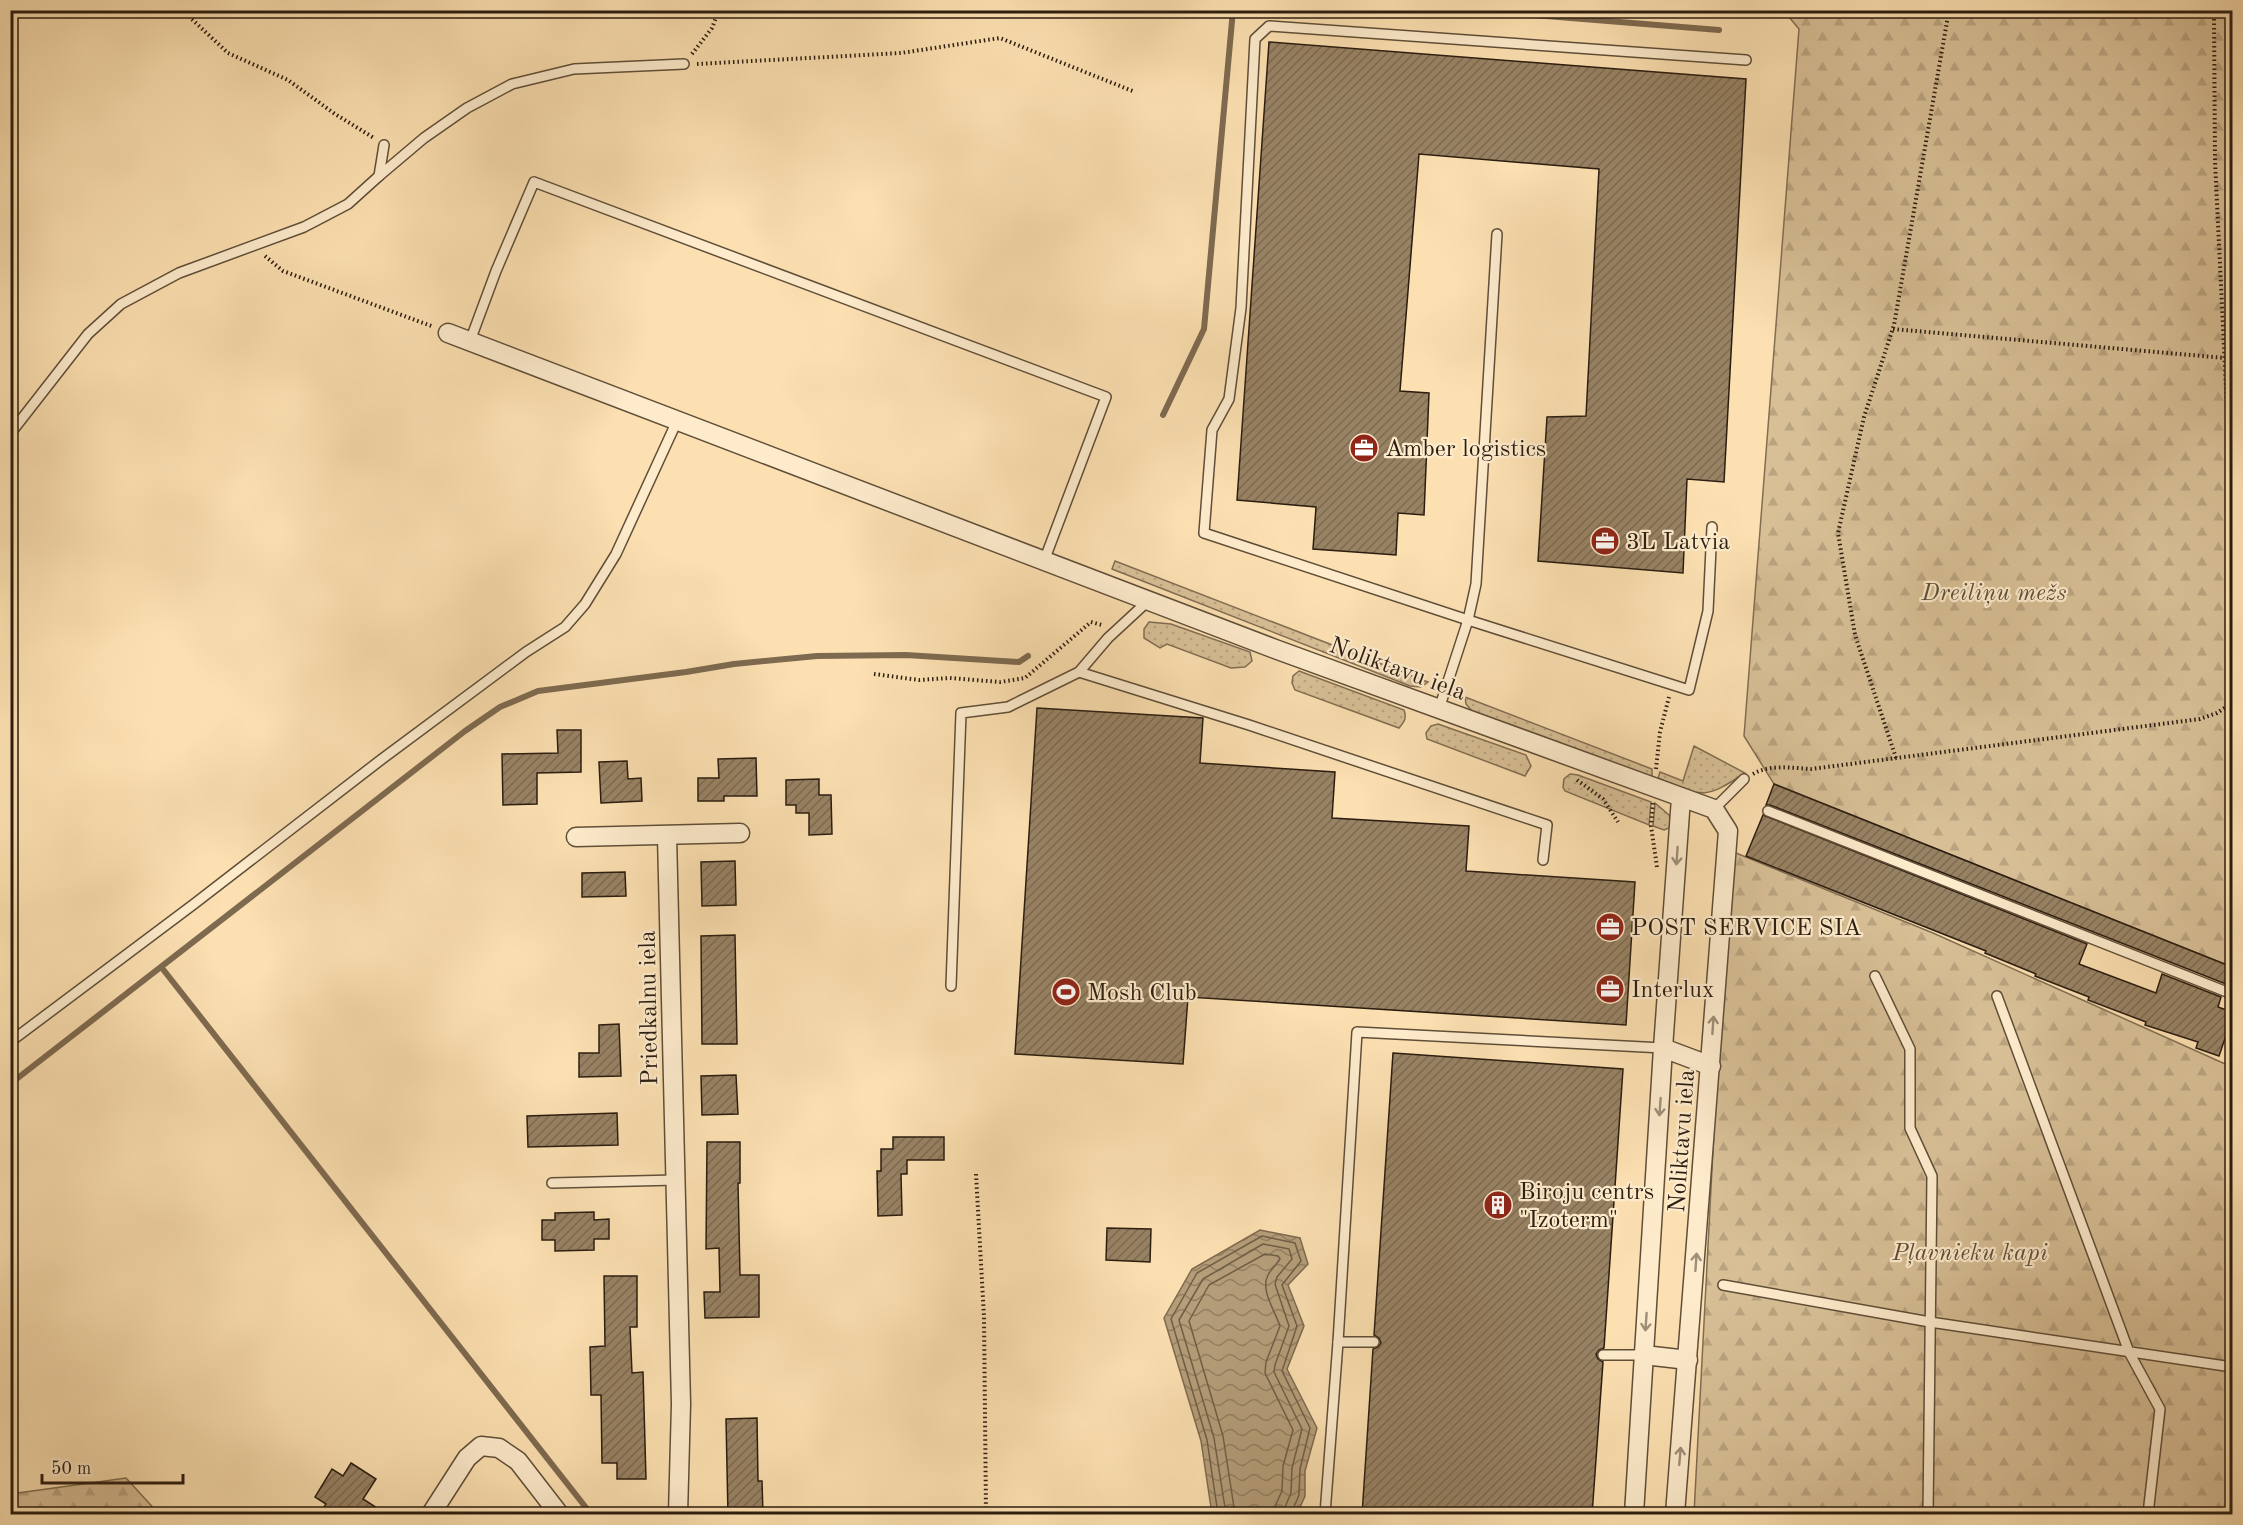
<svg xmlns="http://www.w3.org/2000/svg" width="2243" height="1525" viewBox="0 0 2243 1525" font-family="'Old Standard TT',serif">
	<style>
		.grass { fill: url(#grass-dots); stroke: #826e53; stroke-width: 1.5 }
		.forest { fill: url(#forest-firs); stroke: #826e53; stroke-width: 1.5 }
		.water { fill: url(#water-waves); stroke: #7e6a50; stroke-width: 1.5 }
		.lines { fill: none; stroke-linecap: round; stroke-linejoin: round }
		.shore { stroke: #705e45; stroke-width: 1.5 }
		.stream { stroke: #7e6a50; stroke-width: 6 }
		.building { fill: url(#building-hatch); stroke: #2b1d10; stroke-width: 1.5 }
		.lane-casing { stroke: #5f4e38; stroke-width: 12 }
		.street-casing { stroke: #5f4e38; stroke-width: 21 }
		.path { stroke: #2b1d10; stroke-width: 4; stroke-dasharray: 1.5 3; stroke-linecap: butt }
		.lane { stroke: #fdebcc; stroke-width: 9 }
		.street { stroke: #fdebcc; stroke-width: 18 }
		.oneway { stroke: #9e8e77 }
		.labels { text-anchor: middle; stroke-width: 4.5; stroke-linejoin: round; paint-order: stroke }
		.poi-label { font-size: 24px; fill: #2b1d10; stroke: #fdebcc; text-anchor: start }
		.park-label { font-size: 24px; font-style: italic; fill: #5f4e38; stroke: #fdebcc }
		.street-label { font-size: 24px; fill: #2b1d10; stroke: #fdebcc }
	</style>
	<defs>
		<pattern id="grass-dots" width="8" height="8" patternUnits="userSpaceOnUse" patternTransform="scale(1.5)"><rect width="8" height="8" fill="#d8bf96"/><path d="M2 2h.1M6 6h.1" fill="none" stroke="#baa480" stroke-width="1.8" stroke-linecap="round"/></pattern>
		<pattern id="forest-firs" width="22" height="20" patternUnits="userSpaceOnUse" patternTransform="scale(1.5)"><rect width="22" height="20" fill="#d8bf96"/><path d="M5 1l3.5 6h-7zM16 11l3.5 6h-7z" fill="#baa480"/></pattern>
		<pattern id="water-waves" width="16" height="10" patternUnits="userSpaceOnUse" patternTransform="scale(1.5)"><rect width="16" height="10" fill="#b59e7a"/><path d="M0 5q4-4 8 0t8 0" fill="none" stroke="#938063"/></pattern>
		<pattern id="building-hatch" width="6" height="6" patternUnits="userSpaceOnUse" patternTransform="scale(1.5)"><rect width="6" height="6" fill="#988264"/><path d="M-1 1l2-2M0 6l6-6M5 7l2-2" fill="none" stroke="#7c6a51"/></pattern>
	</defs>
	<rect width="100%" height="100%" fill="#fce0b1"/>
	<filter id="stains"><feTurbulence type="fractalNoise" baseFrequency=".00333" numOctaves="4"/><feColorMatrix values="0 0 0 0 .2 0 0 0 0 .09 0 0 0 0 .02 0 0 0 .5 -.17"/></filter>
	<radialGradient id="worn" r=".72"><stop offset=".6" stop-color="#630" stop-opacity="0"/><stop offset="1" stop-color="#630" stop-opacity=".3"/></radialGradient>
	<!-- grass -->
	<g class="grass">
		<polygon points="1115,561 1428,682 1421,687 1410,686 1112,569"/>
		<polygon points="1149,622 1171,624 1250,652 1252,661 1245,667 1231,668 1167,644 1160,648 1144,638 1144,629"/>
		<path d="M 1299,671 L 1404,710 C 1407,719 1404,722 1399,728 L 1295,690 L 1292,683 L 1293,676 Z"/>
		<polygon points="1465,697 1652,769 1652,777 1472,711 1466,704"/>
		<polygon points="1438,724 1526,755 1531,766 1525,776 1427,739 1426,733 1431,726"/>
		<path d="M 1694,746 L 1745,773 C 1704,800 1703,797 1658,778 L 1660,772 L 1683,781 Z"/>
		<polygon points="1570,774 1578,775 1651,802 1649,825 1565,791 1563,787 1564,779"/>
		<polygon points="1655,803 1669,815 1671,822 1669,828 1664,830 1653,826"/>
	</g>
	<!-- forest -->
	<g class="forest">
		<polygon points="1784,11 2232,11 2232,632 2229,632 2227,724 2232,724 2232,967 1774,784 1744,736 1799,29"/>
		<polygon points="1731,851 1933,933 2232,1067 2232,1514 1694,1514 1726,901"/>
		<polygon points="126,1478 159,1514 11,1514 11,1494"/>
	</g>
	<!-- water -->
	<polygon class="water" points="1260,1230 1300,1238 1308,1264 1288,1285 1304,1326 1287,1369 1317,1428 1305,1471 1305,1496 1297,1514 1212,1514 1201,1441 1164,1318 1192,1269"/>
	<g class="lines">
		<!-- shore -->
		<g class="shore">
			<polyline points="1218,1514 1207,1440 1171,1319 1197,1273 1262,1236 1295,1243 1301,1261 1282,1285 1297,1326 1282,1371 1310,1428 1300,1469 1299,1495 1291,1514"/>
			<polyline points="1226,1514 1214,1438 1179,1320 1203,1279 1263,1244 1289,1249 1292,1259 1277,1277 1275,1284 1289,1326 1275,1365 1274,1372 1302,1429 1292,1468 1291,1493 1285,1507 1284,1514"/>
			<path d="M 1235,1514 L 1223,1436 L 1189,1321 L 1209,1285 L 1265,1254 L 1278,1256 L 1280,1259 C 1277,1264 1271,1269 1268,1275 C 1260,1290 1275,1311 1280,1326 L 1266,1362 L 1265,1373 L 1293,1430 L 1283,1466 L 1282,1491 L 1276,1504 L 1275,1514"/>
		</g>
		<!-- stream -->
		<g class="stream">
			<polyline points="1471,10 1719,30"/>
			<polyline points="1163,415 1204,329 1233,10"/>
			<polyline points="162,968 591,1514"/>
			<polyline points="10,1084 465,731 500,707 538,691 686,672 734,664 817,656 906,655 1019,662 1028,656"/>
		</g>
	</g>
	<!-- building -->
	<g class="building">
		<polygon points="1269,42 1746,79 1724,482 1687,479 1683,573 1538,561 1547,417 1586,416 1599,169 1419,154 1400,391 1429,393 1424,515 1398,513 1396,555 1313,549 1316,507 1237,500"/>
		<polygon points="1037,708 1203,718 1200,763 1335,772 1332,818 1469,826 1466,871 1635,882 1626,1025 1188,997 1183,1064 1015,1054"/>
		<polygon points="557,730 581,730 581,772 537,773 537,804 503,805 502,754 558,753"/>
		<polygon points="756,758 757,796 724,796 724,801 698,801 698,778 719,778 718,759"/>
		<polygon points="627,761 628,779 641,778 642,801 601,803 599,762"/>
		<polygon points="819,779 819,795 831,795 832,834 809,835 809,813 796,813 796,805 786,805 786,780"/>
		<polygon points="1774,784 2232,967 2226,984 1770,805 1766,805"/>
		<polygon points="1763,815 2087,944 2079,964 2156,993 2162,974 2221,997 2218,1007 2232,1012 2232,1018 2219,1056 2196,1048 2198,1042 2145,1025 2146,1022 2088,1000 2089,997 2035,976 2036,974 1985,953 1986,951 1746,856"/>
		<polygon points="735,861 736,905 702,906 701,862"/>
		<polygon points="625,872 626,896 582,897 582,873"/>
		<polygon points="735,935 737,1044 702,1044 701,936"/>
		<polygon points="619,1024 621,1076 579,1077 579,1053 599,1053 599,1025"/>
		<polygon points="1393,1053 1623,1069 1604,1348 1599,1350 1596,1354 1598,1359 1603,1362 1592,1515 1362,1515 1373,1349 1378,1347 1381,1343 1379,1338 1374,1335"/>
		<polygon points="736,1075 738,1114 702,1115 701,1076"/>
		<polygon points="617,1113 618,1145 528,1147 527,1116"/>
		<polygon points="893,1137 944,1137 944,1160 907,1160 907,1174 901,1174 902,1215 878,1216 877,1171 881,1171 881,1149 893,1149"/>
		<polygon points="707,1142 740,1142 740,1183 738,1183 740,1275 759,1275 759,1317 705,1318 704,1292 720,1292 719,1248 706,1249"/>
		<polygon points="594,1212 594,1220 609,1219 609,1239 594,1239 594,1250 555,1251 555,1240 542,1240 542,1220 555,1220 555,1213"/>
		<polygon points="1107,1228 1151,1229 1150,1262 1106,1260"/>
		<polygon points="604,1276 637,1276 637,1327 630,1327 632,1373 643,1372 646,1479 617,1479 617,1463 602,1463 601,1395 591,1395 590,1347 605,1346"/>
		<polygon points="757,1418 758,1481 762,1481 763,1515 728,1515 726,1419"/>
		<polygon points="351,1463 376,1479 363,1499 388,1515 336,1515 324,1507 326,1504 315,1497 332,1469 343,1476"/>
	</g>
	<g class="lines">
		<!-- lane casing -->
		<g class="lane-casing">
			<g id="lane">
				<polyline points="379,176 424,138 467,108 512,84 574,69 684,64"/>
				<polyline points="470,341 496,271 534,182 1106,397 1044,561"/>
				<polyline points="10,434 88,334 121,304 179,273 304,227 348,204 379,176 384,145"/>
				<polyline points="1712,527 1708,611 1689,690 1468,620 1204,533 1212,430 1229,399 1241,308 1255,39 1269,26 1746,60"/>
				<polyline points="1079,672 1249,725 1547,825 1543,860"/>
				<polyline points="1439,709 1468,620 1476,584 1497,234"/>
				<polyline points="1714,809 1744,779"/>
				<polyline points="1768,811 2232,994"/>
				<polyline points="1875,976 1910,1049 1910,1128 1932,1176 1928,1514"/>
				<polyline points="951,986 961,713 1008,707 1079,672 1108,638 1148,601"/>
				<polyline points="1997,996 2129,1352 2160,1409 2148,1514"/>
				<polyline points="10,1042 194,904 382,759 526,652 565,627 585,604 616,554 677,421"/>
				<polyline points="552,1183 676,1180"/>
				<polyline points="1723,1285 1930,1322 2232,1367"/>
				<polyline points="1338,1342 1374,1342"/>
				<polyline points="1603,1355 1644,1355"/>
				<polyline points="1325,1514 1338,1342 1357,1032 1663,1048"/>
			</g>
		</g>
		<!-- street casing -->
		<g class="street-casing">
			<g id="street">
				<polyline points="448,333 1275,649 1714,809 1728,831 1675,1514"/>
				<polyline points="667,836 681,1404 678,1514"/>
				<polyline points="576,837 740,833"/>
				<polyline points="1663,1048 1711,1066"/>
				<polyline points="1644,1355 1688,1360"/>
				<polyline points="431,1514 467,1458 481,1446 499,1448 518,1461 559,1514"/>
				<polyline points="1634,1514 1663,1048 1681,798"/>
			</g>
		</g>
		<!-- path -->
		<g class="path">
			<polyline points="182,10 228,53 288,80 335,114 374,138"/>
			<polyline points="2214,10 2215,161 2232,513"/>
			<polyline points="692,54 712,28 719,10"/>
			<polyline points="697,64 901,53 1000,38 1135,92"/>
			<polyline points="265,256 283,271 434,327"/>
			<polyline points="1893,329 2225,358"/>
			<polyline points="874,674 919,680 950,678 1000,682 1025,678 1091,622 1102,625"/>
			<polyline points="1896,758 1855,635 1838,533 1864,417 1894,325 1949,10"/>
			<polyline points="1656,769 1660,732 1669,697"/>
			<path d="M 1753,774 C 1770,764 1792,768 1811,769 L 2200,719 L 2217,713 L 2232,703"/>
			<polyline points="1577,780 1603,799 1618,822"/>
			<polyline points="1653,803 1651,826 1657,867"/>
			<polyline points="976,1174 984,1317 986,1514"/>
		</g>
		<!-- lane -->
		<use href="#lane" class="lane"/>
		<!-- street -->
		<use href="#street" class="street"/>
	</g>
	<!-- one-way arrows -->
	<defs><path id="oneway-shaft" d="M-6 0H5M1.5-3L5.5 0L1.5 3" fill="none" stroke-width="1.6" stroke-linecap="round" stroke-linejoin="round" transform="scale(1.5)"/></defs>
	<g class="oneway">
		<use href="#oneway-shaft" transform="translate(1677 856) rotate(94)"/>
		<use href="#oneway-shaft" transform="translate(1713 1025) rotate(-86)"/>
		<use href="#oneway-shaft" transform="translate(1660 1107) rotate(94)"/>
		<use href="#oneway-shaft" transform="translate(1696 1262) rotate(-86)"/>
		<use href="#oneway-shaft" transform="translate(1646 1322) rotate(94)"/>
		<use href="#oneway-shaft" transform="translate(1680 1456) rotate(-85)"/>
	</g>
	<!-- icons -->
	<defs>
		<g id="office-disc" transform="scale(1.5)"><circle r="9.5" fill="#8f2418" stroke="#fdebcc"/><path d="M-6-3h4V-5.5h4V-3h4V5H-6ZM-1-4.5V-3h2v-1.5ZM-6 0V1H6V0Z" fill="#fff"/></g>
		<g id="stadium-disc" transform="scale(1.5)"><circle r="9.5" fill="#8f2418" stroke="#fdebcc"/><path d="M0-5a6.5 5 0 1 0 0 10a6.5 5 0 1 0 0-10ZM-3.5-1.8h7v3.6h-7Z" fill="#fff"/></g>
		<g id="building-disc" transform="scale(1.5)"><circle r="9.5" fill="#8f2418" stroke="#fdebcc"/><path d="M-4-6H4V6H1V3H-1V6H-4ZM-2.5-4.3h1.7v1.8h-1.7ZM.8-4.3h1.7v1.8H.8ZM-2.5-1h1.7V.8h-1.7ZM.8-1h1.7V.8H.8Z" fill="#fff"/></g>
	</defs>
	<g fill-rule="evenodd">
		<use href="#office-disc" x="1364" y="448"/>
		<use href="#office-disc" x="1605" y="541"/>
		<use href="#office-disc" x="1610" y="927"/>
		<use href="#office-disc" x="1610" y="989"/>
		<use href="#stadium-disc" x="1066" y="992"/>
		<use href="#building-disc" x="1498" y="1205"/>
	</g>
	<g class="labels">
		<!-- poi labels -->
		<g class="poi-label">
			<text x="1385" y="456">Amber logistics</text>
			<text x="1626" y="549">3L Latvia</text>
			<text x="1631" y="935">POST SERVICE SIA</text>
			<text x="1631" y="997">Interlux</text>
			<text x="1087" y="1000">Mosh Club</text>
			<text x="1519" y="1199">Biroju centrs<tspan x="1519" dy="28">"Izoterm"</tspan></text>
		</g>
		<!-- park labels -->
		<g class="park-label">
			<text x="1994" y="600">Dreiliņu mežs</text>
			<text x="1970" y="1260">Pļavnieku kapi</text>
		</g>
		<!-- street labels -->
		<g class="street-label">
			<text transform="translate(1398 668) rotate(20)" y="8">Noliktavu iela</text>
			<text transform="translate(648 1008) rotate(-91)" y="8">Priedkalnu iela</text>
			<text transform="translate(1681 1141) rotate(-86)" y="8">Noliktavu iela</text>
		</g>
	</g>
	<!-- margin -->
	<rect width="2243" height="1525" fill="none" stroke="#fce0b1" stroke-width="36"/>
	<rect x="12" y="12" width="2219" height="1501" fill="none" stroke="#2b1d10" stroke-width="3"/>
	<rect x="18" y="18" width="2207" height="1489" fill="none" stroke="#2b1d10" stroke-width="1.5"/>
	<!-- scale -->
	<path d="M42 1474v9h141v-9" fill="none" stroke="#2b1d10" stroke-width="3"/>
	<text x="51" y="1474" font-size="18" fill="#2b1d10" stroke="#fdebcc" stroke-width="4.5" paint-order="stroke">50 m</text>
	<rect width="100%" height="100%" filter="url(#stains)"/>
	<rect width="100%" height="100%" fill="url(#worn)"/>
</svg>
